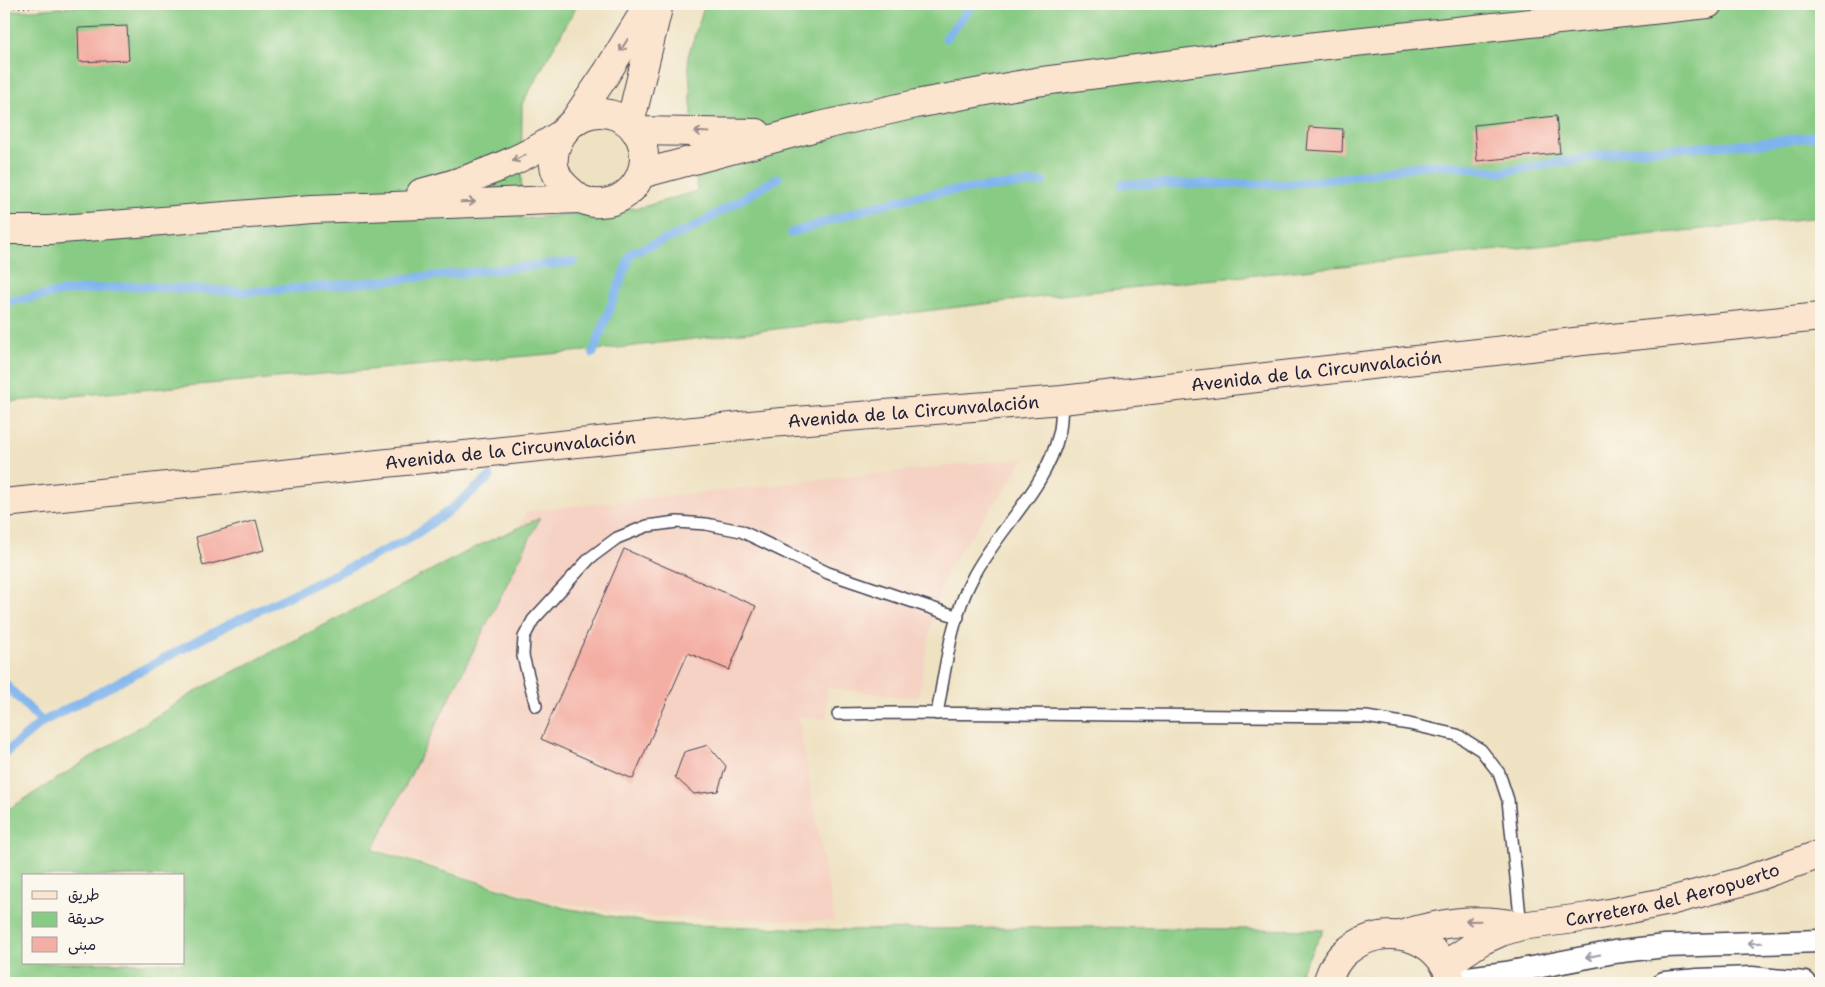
<svg xmlns="http://www.w3.org/2000/svg" width="1825" height="987" viewBox="0 0 1825 987" font-family="'Shantell Sans','Playpen Sans Arabic',sans-serif">
	<style>
		.built { fill: #f5d2c3 }
		.green { fill: #88cb84; stroke: #557660; fill-rule: evenodd }
		.lines { fill: none; stroke-linecap: round; stroke-linejoin: round }
		.stream { stroke: #7eb4ed; stroke-width: 9 }
		.building { fill: #f4afa4 }
		.lane-casing { stroke: #413f4f; stroke-width: 14 }
		.street-casing { stroke: #413f4f; stroke-width: 25 }
		.secondary-casing { stroke: #413f4f; stroke-width: 30 }
		.path { stroke: #413f4f; stroke-width: 3; stroke-dasharray: 1 4; stroke-linecap: butt }
		.lane { stroke: #fff; stroke-width: 11 }
		.street { stroke: #fff; stroke-width: 22 }
		.secondary { stroke: #fce5cf; stroke-width: 28 }
		.oneway { stroke: #9a8d8c }
		.oneway2 { stroke: #9c9ca7 }
		.labels { text-anchor: middle; stroke-width: 5; stroke-linejoin: round; paint-order: stroke }
		.street-label { font-size: 18px; fill: #22223b; stroke: #fbf7ec }
	</style>
	<rect width="100%" height="100%" fill="#fbf7ec"/>
	<filter id="ink" filterUnits="userSpaceOnUse"><feTurbulence type="fractalNoise" baseFrequency=".02" numOctaves="2"/><feDisplacementMap in="SourceGraphic" scale="10" xChannelSelector="R" yChannelSelector="G"/><feConvolveMatrix kernelMatrix="1 2 1 2 8 2 1 2 1" color-interpolation-filters="sRGB"/></filter>
	<filter id="wash" filterUnits="userSpaceOnUse"><feTurbulence type="fractalNoise" baseFrequency=".0096" numOctaves="4" result="noise"/><feDisplacementMap in="SourceGraphic" scale="20" xChannelSelector="R" yChannelSelector="G"/><feGaussianBlur stdDeviation="1.12" result="paint"/><feColorMatrix in="noise" values="0 0 0 0 0 0 0 0 0 0 0 0 0 0 0 0 0 1.4 0 .05"/><feComposite in="paint" operator="in"/></filter>
	<g filter="url(#wash)">
		<rect width="100%" height="100%" fill="#efe2c2"/>
		<!-- built -->
		<polygon class="built" points="1025,458 1007,486 948,568 937,600 930,632 918,698 827,688 827,719 798,717 835,922 642,916 550,901 359,842 527,511"/>
		<!-- green -->
		<g class="green">
			<polygon points="114,4 578,4 522,104 521,219 643,207 697,191 688,56 705,4 1821,4 1821,217 1050,296 618,348 4,402 4,12"/>
			<path d="M 540,518 L 373,850 L 564,908 L 656,924 L 849,930 L 1092,927 L 1324,930 L 1294,983 L 4,983 L 4,812 L 198,690 L 480,545 ZM 24,876 L 184,876 L 184,963 L 24,963 Z"/>
		</g>
		<g class="lines">
			<!-- stream -->
			<g class="stream">
				<polyline points="946,38 973,4"/>
				<polyline points="1122,184 1288,184 1335,179 1423,165 1448,165 1502,172 1627,151 1754,144 1821,135"/>
				<path d="M 791,233 C 834,219 877,204 922,195 C 962,188 1003,186 1043,182"/>
				<polyline points="4,302 69,291 133,286 246,292 329,286 574,262"/>
				<polyline points="593,353 631,253 689,230 778,178"/>
				<polyline points="4,683 42,722"/>
				<polyline points="4,754 42,722 232,623 409,539 450,510 490,477"/>
			</g>
		</g>
		<g id="blocks">
			<!-- building -->
			<g class="building">
				<polygon points="127,26 129,60 79,62 78,28"/>
				<polygon points="1556,116 1560,153 1477,161 1474,125"/>
				<polygon points="1309,127 1343,129 1342,152 1307,150"/>
				<polygon points="256,520 264,550 203,566 196,537"/>
				<polygon points="624,549 756,606 729,670 688,653 633,779 541,739"/>
				<polygon points="708,745 726,766 718,791 694,794 675,777 684,752"/>
			</g>
		</g>
	</g>
	<g filter="url(#ink)">
		<use href="#blocks" fill-opacity="0" stroke="#413f4f" stroke-width="1"/>
		<g class="lines">
			<!-- lane casing -->
			<g class="lane-casing">
				<g id="lane">
					<polyline points="536,706 523,656 524,637 533,620 590,558 617,538 647,526 677,522 706,524 741,531 828,573 958,617"/>
					<polyline points="838,714 894,713 1366,717 1409,724 1457,735 1481,750 1499,773 1508,800 1521,926"/>
					<path d="M 937,714 C 945,671 951,618 972,579 C 998,528 1045,491 1059,434 C 1062,423 1061,411 1062,400"/>
				</g>
			</g>
			<!-- street casing -->
			<g class="street-casing">
				<g id="street">
					<polyline points="1452,980 1506,973 1614,952 1665,946 1821,941"/>
					<polyline points="1664,983 1698,980 1752,978 1805,983"/>
				</g>
			</g>
			<!-- secondary casing -->
			<g class="secondary-casing">
				<g id="secondary">
					<polyline points="574,121 606,74 649,4"/>
					<polyline points="630,124 659,4"/>
					<polyline points="635,131 757,133"/>
					<polyline points="641,174 820,126 916,104 1035,82 1317,46 1708,4"/>
					<path d="M 421,193 C 470,180 519,163 561,134"/>
					<path d="M 4,230 L 49,230 L 312,209 L 580,199 C 584,200 590,203 594,203 C 646,207 664,136 616,116 C 605,112 592,112 582,117 C 561,127 546,155 558,177 C 562,185 573,193 580,199"/>
					<path id="s1" d="M 4,503 L 770,423 L 1062,400 L 1592,340 L 1821,317"/>
					<path d="M 1400,935 C 1438,923 1475,917 1515,925"/>
					<path id="s2" d="M 1445,965 L 1481,941 L 1501,932 L 1521,926 L 1589,917 L 1670,901 L 1741,882 L 1821,854"/>
					<path d="M 1327,983 C 1331,971 1336,959 1347,951 C 1383,921 1439,934 1452,982"/>
				</g>
			</g>
			<!-- path -->
			<polyline class="path" points="4,7 196,4"/>
			<!-- lane -->
			<use href="#lane" class="lane"/>
			<!-- street -->
			<use href="#street" class="street"/>
			<!-- secondary -->
			<use href="#secondary" class="secondary"/>
		</g>
		<!-- one-way arrows -->
		<defs><path id="oneway-shaft" d="M-6 0H5M1.5-3L5.5 0L1.5 3" fill="none" stroke-width="1.6" stroke-linecap="round" stroke-linejoin="round" transform="scale(1.25)"/></defs>
		<g class="oneway">
			<use href="#oneway-shaft" transform="translate(624 45) rotate(122)"/>
			<use href="#oneway-shaft" transform="translate(702 132) rotate(-177)"/>
			<use href="#oneway-shaft" transform="translate(519 158) rotate(154)"/>
			<use href="#oneway-shaft" transform="translate(468 202) rotate(-2)"/>
			<use href="#oneway-shaft" transform="translate(1473 921) rotate(179)"/>
		</g>
		<g class="oneway2">
			<use href="#oneway-shaft" transform="translate(1755 943) rotate(178)"/>
			<use href="#oneway-shaft" transform="translate(1593 956) rotate(168)"/>
		</g>
	</g>
	<g class="labels">
		<!-- street labels -->
		<g class="street-label">
			<text dy="6" stroke="none"><textPath href="#s1" startOffset="1319">Avenida de la Circunvalación</textPath></text>
			<text dy="6" stroke="none"><textPath href="#s1" startOffset="914">Avenida de la Circunvalación</textPath></text>
			<text dy="6" stroke="none"><textPath href="#s1" startOffset="509">Avenida de la Circunvalación</textPath></text>
			<text dy="6" stroke="none"><textPath href="#s2" startOffset="241">Carretera del Aeropuerto</textPath></text>
		</g>
	</g>
	<!-- margin -->
	<rect width="1825" height="987" fill="none" stroke="#fbf7ec" stroke-width="20"/>
	<!-- legend -->
	<rect x="22" y="874" width="162" height="90" fill="#fbf7ec" stroke="#a4a2a5"/>
	<rect x="32" y="891" width="25" height="8" fill="#fce5cf" stroke="#a4a2a5"/>
	<text x="68" y="900" font-size="15" fill="#22223b">طريق</text>
	<rect x="32" y="912" width="25" height="15" fill="#88cb84" stroke="#a4a2a5"/>
	<text x="68" y="924" font-size="15" fill="#22223b">حديقة</text>
	<rect x="32" y="937" width="25" height="15" fill="#f4afa4" stroke="#a4a2a5"/>
	<text x="68" y="950" font-size="15" fill="#22223b">مبنى</text>
</svg>
